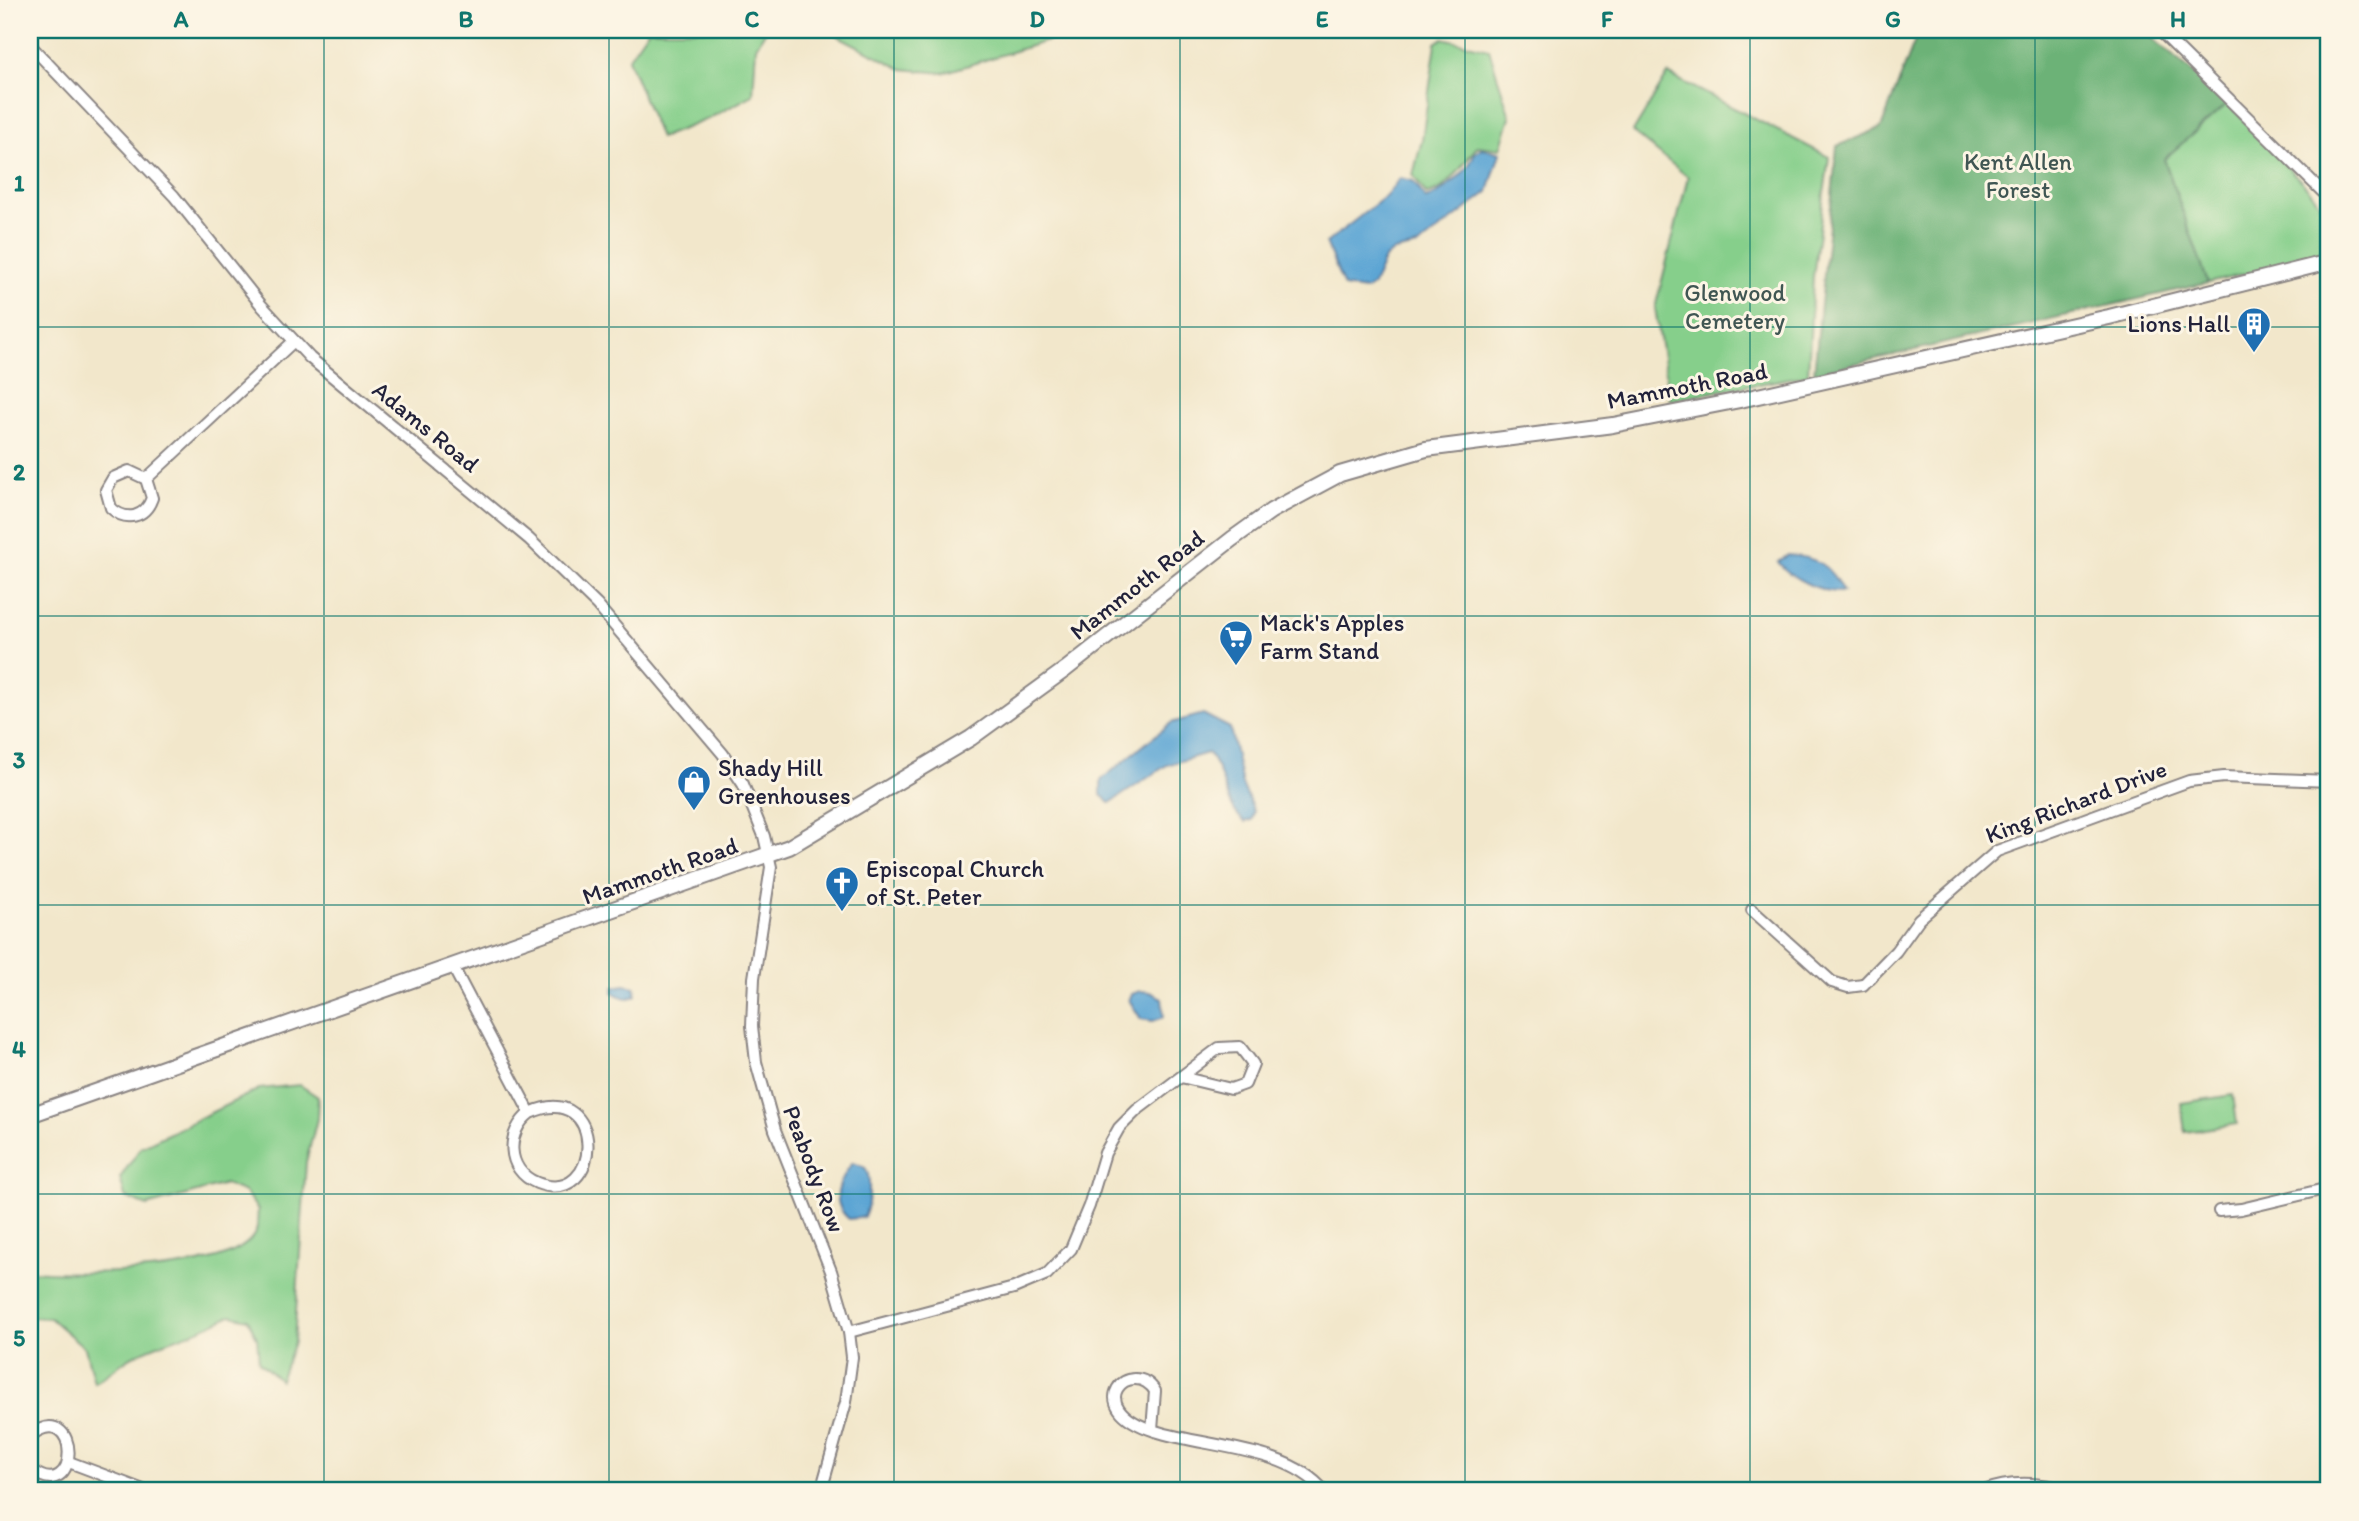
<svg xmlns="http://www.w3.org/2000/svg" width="2359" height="1521" viewBox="0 0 2359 1521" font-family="Itim,sans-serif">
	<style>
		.green { fill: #86cf8b; stroke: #547863; stroke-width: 2 }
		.forest { fill: #6cb277; stroke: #476a59; stroke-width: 2 }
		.water { fill: #5ca5d4; stroke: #3f6488; stroke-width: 2 }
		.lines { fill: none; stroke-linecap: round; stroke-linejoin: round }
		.minor-casing { stroke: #8a8483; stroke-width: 14 }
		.major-casing { stroke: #8a8483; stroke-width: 18 }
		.minor { stroke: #fff; stroke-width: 10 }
		.major { stroke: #fff; stroke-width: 14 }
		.grid { fill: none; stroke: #0f766e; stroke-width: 2; stroke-opacity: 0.55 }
		.labels { text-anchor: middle; stroke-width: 6; stroke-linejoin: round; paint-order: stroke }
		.park-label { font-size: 24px; fill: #405653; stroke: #fcf5e5 }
		.poi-label { font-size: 24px; fill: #22223b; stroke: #fcf5e5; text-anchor: start }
		.street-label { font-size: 24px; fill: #22223b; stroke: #fcf5e5 }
		.neatline { fill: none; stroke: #0f766e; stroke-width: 2.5 }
		.grid-label { font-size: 23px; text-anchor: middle; font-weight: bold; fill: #0f766e }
	</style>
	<rect width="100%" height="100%" fill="#fcf5e5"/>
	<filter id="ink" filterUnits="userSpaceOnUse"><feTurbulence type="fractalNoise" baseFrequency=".0143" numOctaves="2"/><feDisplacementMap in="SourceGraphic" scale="14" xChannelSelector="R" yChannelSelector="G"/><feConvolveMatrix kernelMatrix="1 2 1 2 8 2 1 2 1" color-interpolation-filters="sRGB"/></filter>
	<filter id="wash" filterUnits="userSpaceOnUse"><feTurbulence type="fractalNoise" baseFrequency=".00686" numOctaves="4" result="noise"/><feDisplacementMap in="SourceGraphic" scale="28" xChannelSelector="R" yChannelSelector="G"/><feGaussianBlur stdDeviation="1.57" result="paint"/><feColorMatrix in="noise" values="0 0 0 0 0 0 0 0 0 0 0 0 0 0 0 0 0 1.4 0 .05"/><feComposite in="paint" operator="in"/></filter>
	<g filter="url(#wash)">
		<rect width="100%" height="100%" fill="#f2e7cb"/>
		<!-- green -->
		<g class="green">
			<polygon points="648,30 766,30 756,47 753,95 708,119 660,138 628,59"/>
			<polygon points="832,30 1083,30 943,73 902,69 840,37"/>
			<path d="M 1443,38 L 1489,49 L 1510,117 L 1500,149 L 1478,146 C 1464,161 1450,191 1426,194 L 1413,175 L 1422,140 L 1436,43 Z"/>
			<polygon points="1668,74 1829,157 1813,277 1808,375 1670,400 1655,308 1688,177 1633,132"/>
			<polygon points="2228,103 2313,194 2329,217 2329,254 2208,283 2164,159"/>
			<path d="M 300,1085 L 318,1097 L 317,1119 L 306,1162 L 294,1342 L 280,1380 L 259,1362 L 257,1338 L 248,1319 L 231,1315 C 197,1334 167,1339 135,1355 C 120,1362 110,1375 94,1382 L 85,1348 L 50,1318 L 30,1317 L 30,1271 C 73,1274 236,1278 256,1231 C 258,1226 257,1216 258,1210 L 245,1192 L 225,1184 L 147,1206 L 125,1197 L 120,1178 L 141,1147 L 259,1089 Z"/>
			<polygon points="2233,1095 2237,1124 2185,1132 2181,1103"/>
		</g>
		<!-- forest -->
		<polygon class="forest" points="1919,30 2143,30 2228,103 2164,159 2208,283 1814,373 1837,146 1881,128"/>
		<!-- water -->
		<g class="water">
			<path d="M 1481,148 L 1500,153 L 1488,192 L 1418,246 L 1394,251 L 1384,259 L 1373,285 L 1365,290 L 1344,287 L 1326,243 L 1386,196 L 1400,178 L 1413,181 L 1426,199 C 1442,193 1470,171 1474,154 Z"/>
			<path d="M 1788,555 C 1818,557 1830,566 1843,592 C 1822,593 1791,579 1778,562 Z"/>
			<path d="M 1203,714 L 1230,728 L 1242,784 L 1254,812 L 1252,820 L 1245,822 C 1223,805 1226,773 1208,753 L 1167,765 L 1110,803 L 1101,795 L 1101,780 L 1171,723 Z"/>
			<path d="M 625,985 L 635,987 L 636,995 C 630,1001 619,997 613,992 L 614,987 Z"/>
			<polygon points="1140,991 1150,992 1162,998 1164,1017 1153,1021 1141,1019 1129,1000 1132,994"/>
			<path d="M 852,1163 C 858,1165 865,1165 867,1171 C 871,1182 869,1208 864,1217 L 849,1219 C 829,1202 839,1181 852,1163 Z"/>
		</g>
	</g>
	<g filter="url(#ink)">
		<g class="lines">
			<!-- minor casing -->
			<g class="minor-casing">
				<g id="minor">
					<polyline points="2159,30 2329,198"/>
					<polyline points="30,45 174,196 262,306 310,358 529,539 597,605 723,754 743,784 764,836 771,867 754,978 752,1026 756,1062 775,1130 831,1271 849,1332 852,1357 846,1402 821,1491"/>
					<path d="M 146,479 L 152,498 C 145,518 126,522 111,508 L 106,490 L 113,478 L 129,471 L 146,479 L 294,341"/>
					<polyline points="1752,910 1832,982 1848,987 1863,985 1896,951 1919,919 1997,851 2189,781 2224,777 2329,781"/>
					<path d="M 453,967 L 530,1113 C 506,1131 505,1170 537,1183 C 605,1209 606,1078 530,1113"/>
					<polyline points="2219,1211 2241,1209 2329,1188"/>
					<polyline points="849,1332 1014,1288 1047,1274 1071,1249 1089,1206 1105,1153 1119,1128 1137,1110 1219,1048 1240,1047 1253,1064 1245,1084 1231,1089 1181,1077"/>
					<path d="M 1152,1430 L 1155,1391 C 1132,1356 1078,1406 1155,1431 C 1208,1448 1288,1447 1324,1491"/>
					<path d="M 30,1436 C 81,1396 82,1509 30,1469"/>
					<polyline points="69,1462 146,1491"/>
					<path d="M 1984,1491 C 2013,1479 2044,1483 2073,1491"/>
				</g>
			</g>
			<!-- major casing -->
			<g class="major-casing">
				<polyline id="major" points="30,1115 789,847 971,738 1066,669 1232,539 1271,511 1340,474 1426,449 1613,425 1740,400 2109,317 2329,262"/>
			</g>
			<!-- minor -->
			<use href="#minor" class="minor"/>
			<!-- major -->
			<use href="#major" class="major"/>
		</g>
	</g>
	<!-- grid -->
	<path class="grid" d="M 324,30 L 324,1491M 609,30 L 609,1491M 894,30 L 894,1491M 1180,30 L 1180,1491M 1465,30 L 1465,1491M 1750,30 L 1750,1491M 2035,30 L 2035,1491M 30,327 L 2329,327M 30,616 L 2329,616M 30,905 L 2329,905M 30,1194 L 2329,1194"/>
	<!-- icons -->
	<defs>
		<g id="building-pin" transform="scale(1.75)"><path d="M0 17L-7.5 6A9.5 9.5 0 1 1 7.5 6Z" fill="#1f6fb2" stroke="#fcf5e5"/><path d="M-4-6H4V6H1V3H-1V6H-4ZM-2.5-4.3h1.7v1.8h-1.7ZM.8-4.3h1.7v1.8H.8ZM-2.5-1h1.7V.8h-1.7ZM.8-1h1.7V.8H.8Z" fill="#fff"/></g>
		<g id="supermarket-pin" transform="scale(1.75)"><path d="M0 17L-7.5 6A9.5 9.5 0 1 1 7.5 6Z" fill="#1f6fb2" stroke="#fcf5e5"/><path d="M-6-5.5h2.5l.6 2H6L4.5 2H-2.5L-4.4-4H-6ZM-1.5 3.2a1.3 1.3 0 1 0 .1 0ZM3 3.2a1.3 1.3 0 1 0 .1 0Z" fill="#fff"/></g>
		<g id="shop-pin" transform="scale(1.75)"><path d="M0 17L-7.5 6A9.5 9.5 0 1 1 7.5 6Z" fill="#1f6fb2" stroke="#fcf5e5"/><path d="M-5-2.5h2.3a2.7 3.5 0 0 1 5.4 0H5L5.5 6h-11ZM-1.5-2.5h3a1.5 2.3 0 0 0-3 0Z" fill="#fff"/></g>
		<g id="church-pin" transform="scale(1.75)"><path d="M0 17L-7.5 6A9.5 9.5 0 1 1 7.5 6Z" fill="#1f6fb2" stroke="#fcf5e5"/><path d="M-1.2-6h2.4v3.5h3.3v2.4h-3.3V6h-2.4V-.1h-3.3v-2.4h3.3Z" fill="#fff"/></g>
	</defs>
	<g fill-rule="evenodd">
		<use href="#building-pin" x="2254" y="324"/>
		<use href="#supermarket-pin" x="1236" y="637"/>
		<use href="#shop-pin" x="694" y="782"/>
		<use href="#church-pin" x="842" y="883"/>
	</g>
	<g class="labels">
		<!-- park labels -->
		<g class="park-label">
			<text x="2018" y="170">Kent Allen<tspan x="2018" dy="28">Forest</tspan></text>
			<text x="1735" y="301">Glenwood<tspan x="1735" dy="28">Cemetery</tspan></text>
		</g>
		<!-- poi labels -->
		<g class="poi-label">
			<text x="2230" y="332" text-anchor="end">Lions Hall</text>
			<text x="1260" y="631">Mack's Apples<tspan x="1260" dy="28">Farm Stand</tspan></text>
			<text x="718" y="776">Shady Hill<tspan x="718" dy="28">Greenhouses</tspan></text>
			<text x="866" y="877">Episcopal Church<tspan x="866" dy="28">of St. Peter</tspan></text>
		</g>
		<!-- street labels -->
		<g class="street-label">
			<text transform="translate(1687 386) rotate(-11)" y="8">Mammoth Road</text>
			<text transform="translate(426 427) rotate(39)" y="8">Adams Road</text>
			<text transform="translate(1137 585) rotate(-38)" y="8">Mammoth Road</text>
			<text transform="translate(2076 802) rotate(-21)" y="8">King Richard Drive</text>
			<text transform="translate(660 871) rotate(-19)" y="8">Mammoth Road</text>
			<text transform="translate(814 1169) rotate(69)" y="8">Peabody Row</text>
		</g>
	</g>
	<!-- margin -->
	<rect width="2359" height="1521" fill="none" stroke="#fcf5e5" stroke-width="77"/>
	<rect x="38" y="38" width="2282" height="1444" class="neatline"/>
	<g class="grid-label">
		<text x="181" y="27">A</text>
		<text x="466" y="27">B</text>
		<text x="752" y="27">C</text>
		<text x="1037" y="27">D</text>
		<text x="1322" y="27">E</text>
		<text x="1607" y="27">F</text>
		<text x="1893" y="27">G</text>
		<text x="2178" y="27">H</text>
		<text x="19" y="191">1</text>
		<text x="19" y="480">2</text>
		<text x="19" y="768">3</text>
		<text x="19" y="1057">4</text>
		<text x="19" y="1346">5</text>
	</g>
</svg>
